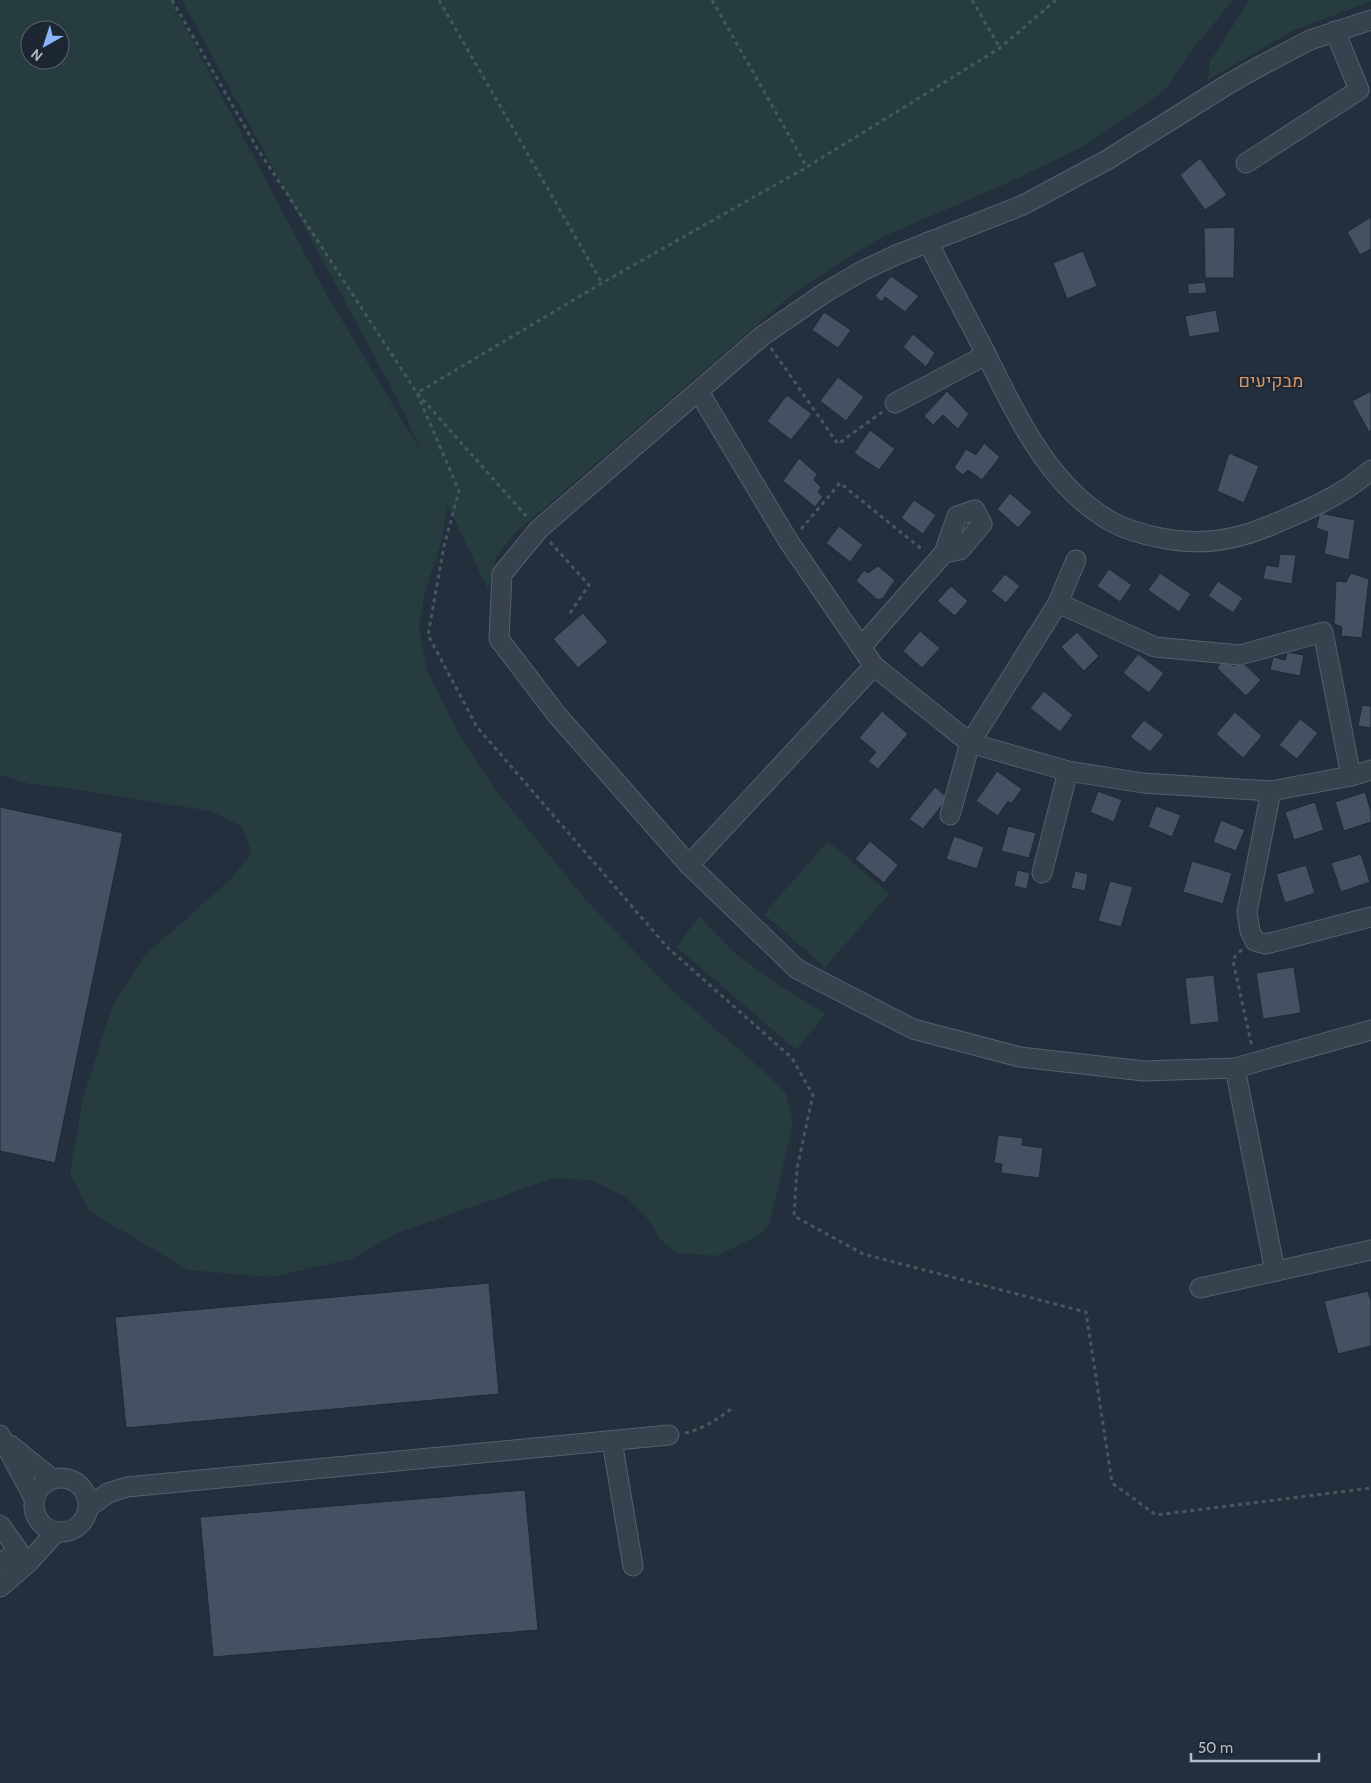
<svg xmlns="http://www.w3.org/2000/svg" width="1371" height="1783" viewBox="0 0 1371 1783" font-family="Cabin,Heebo,sans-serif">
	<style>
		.green { fill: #263c3f; fill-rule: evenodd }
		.building { fill: #455162; stroke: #1f2835 }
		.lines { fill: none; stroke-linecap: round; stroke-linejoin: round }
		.minor-casing { stroke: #565f6c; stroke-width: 21 }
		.path { stroke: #44595c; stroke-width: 3; stroke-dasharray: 4 4; stroke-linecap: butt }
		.minor { stroke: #38414e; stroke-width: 19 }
		.labels { text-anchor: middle; stroke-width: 4; stroke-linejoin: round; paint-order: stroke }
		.quarter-label { font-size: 18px; fill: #d59563; stroke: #1d2633 }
	</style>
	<rect width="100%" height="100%" fill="#242f3e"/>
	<!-- green -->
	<g class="green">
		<path d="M 0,0 L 171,0 L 325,292 L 423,455 L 397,398 L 182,0 L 1233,0 L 1188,55 L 1164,91 L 1084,146 L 1012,181 L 880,238 L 795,292 L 514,534 L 496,556 L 488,589 L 445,500 L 447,507 L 442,540 L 425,591 L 419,626 L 427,671 L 458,733 L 494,788 L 586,900 L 666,985 L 761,1069 L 786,1094 L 793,1123 L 770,1222 L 760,1235 L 716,1256 L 678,1253 L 661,1240 L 647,1218 L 626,1197 L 590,1180 L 554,1178 L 397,1233 L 352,1259 L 271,1277 L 188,1270 L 89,1211 L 70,1173 L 83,1098 L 112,1007 L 144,956 L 231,879 L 252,853 L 241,826 L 210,811 L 69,788 L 30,784 L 0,775 ZM 30,30 L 60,30 L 60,60 L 30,60 Z"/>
		<polygon points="1250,0 1371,0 1371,1 1292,31 1208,80 1210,61"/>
		<polygon points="828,841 889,894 825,967 764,914"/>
		<polygon points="699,916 736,954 775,983 826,1014 796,1050 677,947"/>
	</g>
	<!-- building -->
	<g class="building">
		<polygon points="1200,158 1227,195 1205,210 1180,175"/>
		<polygon points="1371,217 1371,249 1360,255 1347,232"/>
		<polygon points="1235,227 1234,278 1205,278 1204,228"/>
		<polygon points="1083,251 1097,286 1067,299 1053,263"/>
		<polygon points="891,276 919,296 905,312 885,297 882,302 875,296"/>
		<polygon points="1205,282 1207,293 1188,294 1188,284"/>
		<polygon points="1216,310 1220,332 1189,337 1185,316"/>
		<polygon points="824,312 851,330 838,348 812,330"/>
		<polygon points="913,334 935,353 926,367 903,347"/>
		<polygon points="838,377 864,397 846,421 820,401"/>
		<polygon points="947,391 969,414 958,429 943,415 933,425 924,416"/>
		<polygon points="1371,391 1371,431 1369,432 1352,401"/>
		<polygon points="787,395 812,414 791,440 767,421"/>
		<polygon points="870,430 895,449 879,470 854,453"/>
		<polygon points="984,443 1000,457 982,480 968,470 963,475 954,468 966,449 976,455"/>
		<polygon points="1229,453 1259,466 1244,503 1217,491"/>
		<polygon points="799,458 817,474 814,480 821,487 818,492 823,497 815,507 783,481"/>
		<polygon points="1010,493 1032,512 1018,528 997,509"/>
		<polygon points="914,500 936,515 923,534 901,518"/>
		<polygon points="1320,513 1355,520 1349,560 1324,554 1328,532 1316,528"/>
		<polygon points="839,526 863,545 850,562 826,543"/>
		<polygon points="1280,554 1296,555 1292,584 1263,579 1266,565 1278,567"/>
		<polygon points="878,566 895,580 883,598 878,600 856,581 864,570 868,573"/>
		<polygon points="1109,569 1132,585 1120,602 1097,586"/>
		<polygon points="1160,573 1191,594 1179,612 1148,590"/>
		<polygon points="1351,573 1369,579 1362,638 1341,636 1342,627 1334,624 1336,581 1346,582"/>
		<polygon points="1005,574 1020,586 1006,603 991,591"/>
		<polygon points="1218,581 1243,598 1233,613 1208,596"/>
		<polygon points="951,586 968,601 955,616 937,601"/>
		<polygon points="583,613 608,642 578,668 553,639"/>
		<polygon points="920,631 940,648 922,668 903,651"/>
		<polygon points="1077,632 1099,656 1084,671 1061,647"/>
		<polygon points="1287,652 1304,655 1300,676 1270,670 1273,657 1285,660"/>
		<polygon points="1138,654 1164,673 1149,693 1123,673"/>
		<polygon points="1224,659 1234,666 1240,660 1261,680 1246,696 1217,668"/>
		<polygon points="1044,691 1073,715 1060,732 1030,708"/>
		<polygon points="1362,705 1371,706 1371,728 1358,726"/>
		<polygon points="882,711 908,734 878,769 868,761 876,752 859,738"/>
		<polygon points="1235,712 1262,736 1243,758 1216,734"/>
		<polygon points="1300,719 1318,733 1297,759 1279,745"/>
		<polygon points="1144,720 1164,735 1150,752 1130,737"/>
		<polygon points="997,771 1022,789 1011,804 1008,801 998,816 976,801"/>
		<polygon points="935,787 948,798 923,829 909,819"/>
		<polygon points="1098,791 1122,800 1114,822 1090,812"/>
		<polygon points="1365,792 1371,811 1371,822 1344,831 1335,802"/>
		<polygon points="1315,802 1324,830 1294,840 1285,812"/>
		<polygon points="1156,806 1181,815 1172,837 1148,827"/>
		<polygon points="0,807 123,833 55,1163 0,1151"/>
		<polygon points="1221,820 1245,830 1236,851 1213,842"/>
		<polygon points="1008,826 1036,833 1029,858 1001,851"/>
		<polygon points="954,836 984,847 977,869 946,859"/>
		<polygon points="870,841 898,865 884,883 855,859"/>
		<polygon points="1361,854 1370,882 1341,892 1331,863"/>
		<polygon points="1192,861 1232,873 1223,904 1183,892"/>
		<polygon points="1306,865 1315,893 1285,903 1276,874"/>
		<polygon points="1017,870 1030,873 1027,889 1014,886"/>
		<polygon points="1075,871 1088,874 1085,891 1071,888"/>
		<polygon points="1110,881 1133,887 1121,927 1098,921"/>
		<polygon points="1294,967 1301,1013 1263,1019 1256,973"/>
		<polygon points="1214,975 1219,1022 1190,1025 1185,978"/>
		<polygon points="998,1135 1023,1138 1022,1145 1043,1148 1039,1178 1001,1173 1002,1164 994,1163"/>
		<polygon points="489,1283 499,1394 126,1428 115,1317"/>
		<polygon points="1368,1291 1371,1301 1371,1346 1338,1354 1324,1301"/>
		<polygon points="525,1490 538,1630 213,1657 200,1517"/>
	</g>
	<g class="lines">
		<!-- minor casing -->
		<g class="minor-casing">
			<g id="minor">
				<polyline points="1371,20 1310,40 1264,64 1230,83 1107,160 1023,205 896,255 862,271 826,292 762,336 539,529 502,574 499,639 557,715 689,865 797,969 913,1029 1020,1057 1144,1071 1235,1068 1371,1030"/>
				<polyline points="1246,163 1359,90 1335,31"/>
				<path d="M 928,242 C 947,280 967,317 986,354 C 1017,416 1050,489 1114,523 C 1129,531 1146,535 1161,538 C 1198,546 1234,541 1269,526 C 1305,511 1342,496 1371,470"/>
				<polyline points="699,392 789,542 874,666 970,743 1068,771 1143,783 1271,791 1351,776 1371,770"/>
				<polyline points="895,403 986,355"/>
				<polyline points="1058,603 1076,560"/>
				<polyline points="862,646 944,553 960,550 982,524 975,510 957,516 944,553"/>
				<polyline points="1271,791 1247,912 1250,931 1255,941 1266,944 1371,917"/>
				<polyline points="950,815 970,743 1058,603 1155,647 1240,655 1323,632 1351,776"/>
				<polyline points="689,865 874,666"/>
				<polyline points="1042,873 1068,771"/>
				<polyline points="1235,1068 1275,1271"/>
				<polyline points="1200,1288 1371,1250"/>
				<polyline points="0,1435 34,1498"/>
				<polyline points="612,1441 633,1566"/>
				<polyline points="10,1445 52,1479"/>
				<circle cx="61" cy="1505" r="27"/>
				<polyline points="89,1507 108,1493 127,1487 669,1435"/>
				<polyline points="0,1525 18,1550 0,1564"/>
				<polyline points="0,1587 29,1562 56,1532"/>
			</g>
		</g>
		<!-- path -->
		<g class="path">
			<polyline points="172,0 257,148 417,393 527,517"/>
			<polyline points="439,0 602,283"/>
			<polyline points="712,0 807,167"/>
			<polyline points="972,0 1000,48"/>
			<polyline points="1056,0 1000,48 807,167 602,283 417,393 459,491 444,546 428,635 477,727 668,948 792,1058 813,1095 797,1168 794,1216 863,1254 1086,1312 1112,1483 1156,1515 1371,1488"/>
			<polyline points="771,348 838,444 882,412"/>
			<polyline points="801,529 840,483 924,551"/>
			<polyline points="550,542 589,585 568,616"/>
			<polyline points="1242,950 1236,954 1233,961 1252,1047"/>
			<path d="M 685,1433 C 701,1430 718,1419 731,1409"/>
		</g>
		<!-- minor -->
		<use href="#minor" class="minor"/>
	</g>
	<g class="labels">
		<!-- quarter labels -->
		<g class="quarter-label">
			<text x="1271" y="387">מבקיעים</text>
		</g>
	</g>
	<!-- north arrow -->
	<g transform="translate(45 45) rotate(219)"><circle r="24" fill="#1d2633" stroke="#59626f"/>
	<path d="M0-4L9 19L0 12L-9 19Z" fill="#8ab4f8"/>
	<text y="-8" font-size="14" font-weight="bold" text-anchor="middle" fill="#b4bcc9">N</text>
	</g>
	<!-- scale -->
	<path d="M1191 1753v8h128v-8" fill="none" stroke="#b4bcc9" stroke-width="2.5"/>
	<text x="1198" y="1753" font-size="15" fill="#b4bcc9" stroke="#1d2633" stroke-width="4" paint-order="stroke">50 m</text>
</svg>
